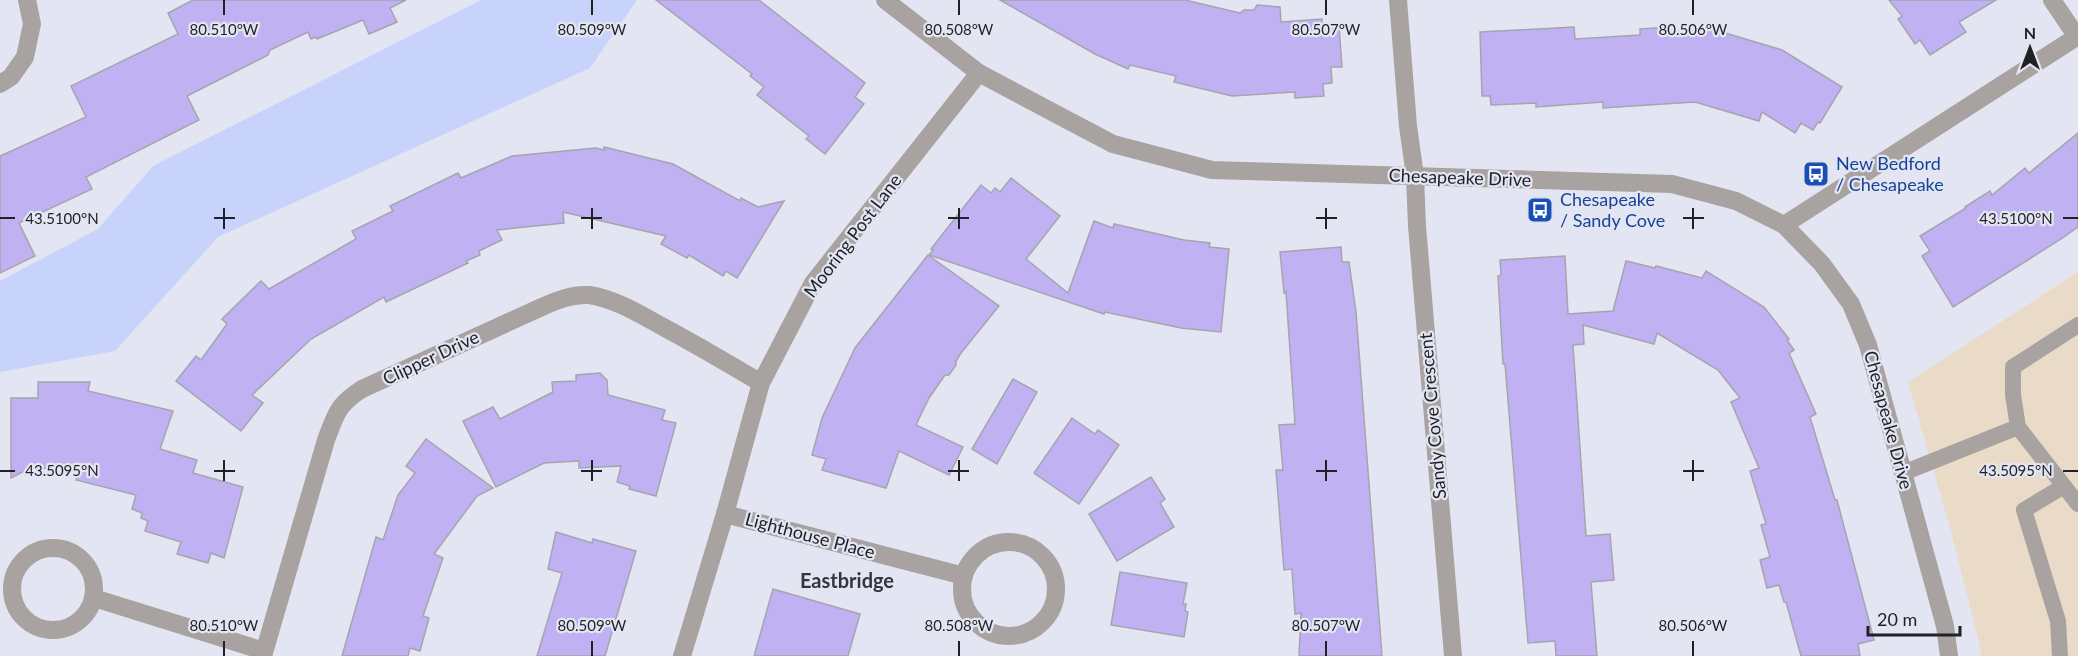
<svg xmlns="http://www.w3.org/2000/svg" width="2078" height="656" viewBox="0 0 2078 656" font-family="Lato,sans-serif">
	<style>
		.education { fill: #e9dbc7 }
		.green { fill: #c7d3fa }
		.building { fill: #bfb1f2; stroke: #a6a4af; stroke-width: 1.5 }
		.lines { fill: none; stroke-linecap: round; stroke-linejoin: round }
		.service { stroke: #a8a2a0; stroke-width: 16 }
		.minor { stroke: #a8a2a0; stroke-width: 18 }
		.ticks { fill: none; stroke: #1f2125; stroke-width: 2 }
		.labels { text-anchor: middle; stroke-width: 4.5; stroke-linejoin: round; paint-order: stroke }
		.transit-label { font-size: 18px; fill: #164399; stroke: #e3e6f2; text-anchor: start }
		.street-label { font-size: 18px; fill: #1f2125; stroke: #e3e6f2 }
		.neighbourhood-label { font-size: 20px; font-weight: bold; fill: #33363f; stroke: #e3e6f2 }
		.ticks-label { font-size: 15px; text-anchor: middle; fill: #1f2125; stroke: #e3e6f2; stroke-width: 4.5; stroke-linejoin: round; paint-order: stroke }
	</style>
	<rect width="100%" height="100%" fill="#e3e6f2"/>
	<!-- education -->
	<polygon class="education" points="2078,272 2078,656 1981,656 1980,646 1952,535 1908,382"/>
	<!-- green -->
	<polygon class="green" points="481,0 637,0 590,68 218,237 115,351 0,372 0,281 98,229 153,166"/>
	<!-- building -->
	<g class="building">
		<polygon points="193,0 406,0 390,8 397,22 369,34 363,20 317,39 316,37 311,39 308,32 270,50 268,55 187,96 199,120 86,177 92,189 19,223 35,256 0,273 0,156 86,117 71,86 178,34 168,13"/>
		<polygon points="656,0 759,0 865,83 855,97 864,104 825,154 806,139 809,136 757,95 764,87 750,76 752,74"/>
		<polygon points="1000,0 1185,0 1240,13 1244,10 1254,10 1257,5 1280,7 1281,22 1322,19 1322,26 1339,25 1342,67 1331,67 1332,83 1323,84 1324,96 1295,98 1295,92 1232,96 1174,82 1176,76 1130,65 1128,69 1095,54"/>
		<polygon points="1889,0 1996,0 1959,22 1966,32 1930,55 1920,40 1915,44 1898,19 1902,16"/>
		<polygon points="1574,27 1575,39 1640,35 1640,29 1670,27 1671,32 1712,29 1782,50 1842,87 1820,123 1818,122 1813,130 1801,123 1795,133 1762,112 1759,121 1695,102 1603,108 1603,102 1536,107 1536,103 1491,105 1490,96 1482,96 1480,32"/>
		<polygon points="2078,133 2078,227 2061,239 1953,307 1922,256 1930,251 1920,236 1966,208 1965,207 1990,191 1992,195 2025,168 2029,173"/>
		<polygon points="604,147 673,164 740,201 741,198 758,207 784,201 737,278 726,271 723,276 689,255 687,258 661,244 666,236 563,212 564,223 497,230 502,240 479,251 480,255 466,261 468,263 386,302 384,297 311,339 252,395 263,403 241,431 176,381 196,356 201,360 227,324 222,319 261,281 269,289 356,239 352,231 393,211 390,206 458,173 461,178 512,156 596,148 604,150"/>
		<polygon points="1011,178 1060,216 1026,259 1068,293 1094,221 1113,228 1114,224 1184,240 1210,243 1209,247 1229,249 1221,332 1181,328 1105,312 1104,314 929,255 933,250 931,249 981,185 991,193 995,188 1000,192"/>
		<polygon points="1341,247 1342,262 1349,262 1356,312 1382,656 1299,656 1301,613 1295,614 1292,569 1284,570 1276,470 1283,470 1279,425 1295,424 1286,292 1284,293 1280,252"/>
		<polygon points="928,255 999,306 961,353 956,361 956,365 949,375 945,375 929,398 916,425 963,447 949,475 899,451 886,488 822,470 826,459 812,455 822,418 855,348"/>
		<polygon points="1565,256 1568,314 1613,311 1626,261 1655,268 1656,266 1702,278 1706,271 1764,307 1789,339 1787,340 1794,350 1789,353 1816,414 1810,417 1835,500 1837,500 1874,640 1858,644 1860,656 1801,656 1786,602 1784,602 1779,585 1767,588 1760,560 1770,557 1761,525 1766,524 1750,471 1759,468 1731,402 1740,398 1718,370 1657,333 1654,344 1583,325 1584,344 1573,345 1586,536 1610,534 1614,580 1591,582 1597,656 1556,656 1555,641 1528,643 1505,364 1503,364 1498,276 1501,275 1500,260"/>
		<polygon points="600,373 607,380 608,395 665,410 662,420 676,423 656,496 629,489 630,486 617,482 621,466 579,468 579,461 544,463 496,487 463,421 493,407 500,419 553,392 552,382 576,381 576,375"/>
		<polygon points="1013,379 1037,392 997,464 972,449"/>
		<polygon points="38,382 90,382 88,391 173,411 160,449 197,460 193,473 243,487 224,558 211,553 208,563 177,554 181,542 145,531 148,521 141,518 142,513 132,509 136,495 76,480 79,467 28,469 11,478 11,398 38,398"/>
		<polygon points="1072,418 1095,434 1098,430 1119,445 1079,504 1034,473"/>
		<polygon points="426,439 493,488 477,496 434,554 443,558 423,616 429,618 420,651 410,648 408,656 342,656 376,537 383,540 398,495 415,473 406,466"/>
		<polygon points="1151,477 1165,499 1160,503 1174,527 1117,561 1089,514"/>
		<polygon points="556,532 592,543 593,539 636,551 605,656 537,656 562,573 548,569"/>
		<polygon points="1120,572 1187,583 1183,604 1186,604 1185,611 1188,612 1184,637 1111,625"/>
		<polygon points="773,589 860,614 848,656 754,656"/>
	</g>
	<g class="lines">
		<!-- service -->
		<g class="service">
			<polyline points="2078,325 2013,367 2013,395 2018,427 2078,504"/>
			<polyline points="1903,473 2018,427"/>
			<polyline points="2060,656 2058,621 2024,510 2064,486"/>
		</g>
		<!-- minor -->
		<g class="minor">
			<polyline points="885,0 979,73 1056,114 1113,144 1212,170 1672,184 1736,201 1784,225 1822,264 1851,304 1868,345 1945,626 1949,656"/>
			<polyline points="1398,0 1408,126 1415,176 1417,226 1453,656"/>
			<polyline points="2052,0 2077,37"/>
			<polyline points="0,84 11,77 25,57 32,24 27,0"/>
			<polyline points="1784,225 2078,36"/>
			<polyline points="725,514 964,576"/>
			<circle cx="1009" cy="589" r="47"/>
			<circle cx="53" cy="589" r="41"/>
			<polyline points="94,598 264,651"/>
			<path d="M 263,656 L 326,440 C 336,414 337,405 362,389 L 544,306 C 558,300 573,294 589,295 C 616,299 641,315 665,328 C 697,345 729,364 761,383"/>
			<polyline points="682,656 725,514 761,383 813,283 979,73"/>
		</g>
	</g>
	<!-- ticks -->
	<path class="ticks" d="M 224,0 L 224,15M 592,0 L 592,15M 959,0 L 959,15M 1326,0 L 1326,15M 1693,0 L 1693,15M 224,208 L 224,229M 592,208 L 592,229M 959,208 L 959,229M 1326,208 L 1326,229M 1693,208 L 1693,229M 0,218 L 15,218M 214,218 L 235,218M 581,218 L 602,218M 948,218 L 969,218M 1316,218 L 1337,218M 1683,218 L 1704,218M 2063,218 L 2078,218M 224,460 L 224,481M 592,460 L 592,481M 959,460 L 959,481M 1326,460 L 1326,481M 1693,460 L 1693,481M 0,471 L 15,471M 214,471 L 235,471M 581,471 L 602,471M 948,471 L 969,471M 1316,471 L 1337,471M 1683,471 L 1704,471M 2063,471 L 2078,471M 224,641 L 224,656M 592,641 L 592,656M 959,641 L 959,656M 1326,641 L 1326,656M 1693,641 L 1693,656"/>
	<!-- icons -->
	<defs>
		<g id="bus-square" transform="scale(1.35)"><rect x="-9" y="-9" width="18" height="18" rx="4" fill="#1a4fb4" stroke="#e3e6f2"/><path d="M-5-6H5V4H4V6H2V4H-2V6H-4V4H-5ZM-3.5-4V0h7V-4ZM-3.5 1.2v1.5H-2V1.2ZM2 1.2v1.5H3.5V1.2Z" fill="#fff"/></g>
	</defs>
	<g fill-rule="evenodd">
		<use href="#bus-square" x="1816" y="174"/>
		<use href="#bus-square" x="1540" y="210"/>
	</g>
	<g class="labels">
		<!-- transit labels -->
		<g class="transit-label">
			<text x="1836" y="170">New Bedford<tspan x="1836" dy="21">/ Chesapeake</tspan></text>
			<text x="1560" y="206">Chesapeake<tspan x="1560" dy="21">/ Sandy Cove</tspan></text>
		</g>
		<!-- street labels -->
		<g class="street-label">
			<text transform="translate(1460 178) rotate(2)" y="6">Chesapeake Drive</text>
			<text transform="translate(853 236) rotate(-53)" y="6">Mooring Post Lane</text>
			<text transform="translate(431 358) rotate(-25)" y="6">Clipper Drive</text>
			<text transform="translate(1433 416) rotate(-95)" y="6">Sandy Cove Crescent</text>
			<text transform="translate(1888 420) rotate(75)" y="6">Chesapeake Drive</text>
			<text transform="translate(810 536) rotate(15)" y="6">Lighthouse Place</text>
		</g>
		<!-- neighbourhood labels -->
		<g class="neighbourhood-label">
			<text x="847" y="588">Eastbridge</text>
		</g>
	</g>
	<g class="ticks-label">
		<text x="224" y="35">80.510°W</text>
		<text x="592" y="35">80.509°W</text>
		<text x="959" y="35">80.508°W</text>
		<text x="1326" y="35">80.507°W</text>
		<text x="1693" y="35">80.506°W</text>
		<text x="62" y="224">43.5100°N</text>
		<text x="2016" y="224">43.5100°N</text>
		<text x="62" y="476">43.5095°N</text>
		<text x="2016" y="476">43.5095°N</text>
		<text x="224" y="631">80.510°W</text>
		<text x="592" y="631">80.509°W</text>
		<text x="959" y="631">80.508°W</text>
		<text x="1326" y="631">80.507°W</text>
		<text x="1693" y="631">80.506°W</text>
	</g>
	<!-- north arrow -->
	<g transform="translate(2030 48)" stroke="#e3e6f2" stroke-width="4.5" paint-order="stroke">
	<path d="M0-4.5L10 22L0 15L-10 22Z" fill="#1f2125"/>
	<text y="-9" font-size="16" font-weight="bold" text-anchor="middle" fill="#1f2125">N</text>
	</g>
	<!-- scale -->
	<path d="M1868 626v9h92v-9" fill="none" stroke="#1f2125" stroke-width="3"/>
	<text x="1877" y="626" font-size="18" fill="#1f2125" stroke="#e3e6f2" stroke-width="4.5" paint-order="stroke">20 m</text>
</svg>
